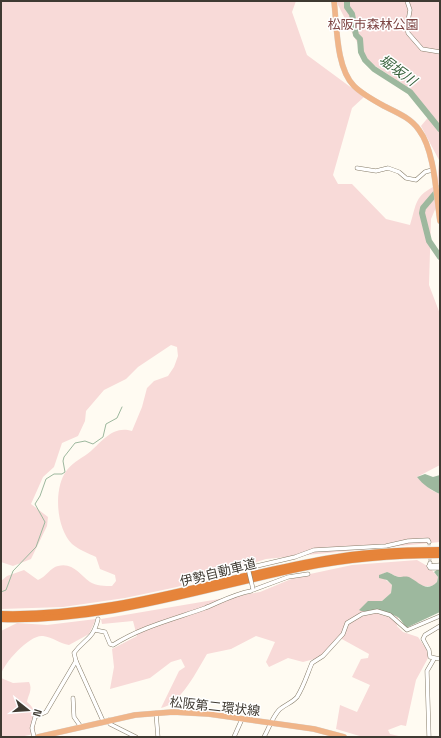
<svg xmlns="http://www.w3.org/2000/svg" width="441" height="738" viewBox="0 0 441 738" font-family="'Space Grotesk','Noto Sans JP',sans-serif">
	<style>
		.green { fill: #f8dad8 }
		.water { fill: #9db89e }
		.lines { fill: none; stroke-linecap: round; stroke-linejoin: round }
		.stream { stroke: #9db89e; stroke-width: 1 }
		.river { stroke: #9db89e; stroke-width: 6 }
		.minor-tunnel { stroke: #d9d4cc; stroke-width: 3.5; stroke-dasharray: 3.5 2; stroke-linecap: butt }
		.minor-casing { stroke: #877d6a; stroke-width: 4.5 }
		.primary-casing { stroke: #d9d8d6; stroke-width: 6 }
		.motorway-casing { stroke: #d9d8d6; stroke-width: 7 }
		.minor { stroke: #fff; stroke-width: 3.5 }
		.primary { stroke: #f0b589; stroke-width: 5.5 }
		.motorway { stroke: #e6843a; stroke-width: 6 }
		.minor-bridge-casing { stroke: #877d6a; stroke-width: 4.5; stroke-linecap: butt }
		.minor-bridge { stroke: #fff; stroke-width: 3.5 }
		.labels { text-anchor: middle; stroke-width: 3; stroke-linejoin: round; paint-order: stroke }
		.park-label { font-size: 13px; fill: #7d4442; stroke: #fff }
		.street-label { font-size: 13px; fill: #3f3a32; stroke: #fff }
		.water-label { font-size: 14px; font-style: italic; fill: #355f39; stroke: #fff }
	</style>
	<rect width="100%" height="100%" fill="#fffbf2"/>
	<!-- green -->
	<g class="green">
		<path d="M 1,1 L 296,1 L 292,12 L 307,55 L 364,97 L 352,108 L 333,175 L 338,184 L 352,184 L 386,219 L 410,225 C 417,203 414,196 437,185 L 439,160 L 421,126 L 431,114 L 409,88 L 366,60 L 336,1 L 440,1 L 440,198 L 431,219 L 429,285 L 440,314 L 440,465 L 417,477 L 431,490 L 440,494 L 440,542 L 266,559 L 177,587 L 125,598 L 63,607 L 1,609 L 1,581 L 7,576 L 24,570 L 38,580 C 46,577 51,567 58,566 C 73,562 80,575 90,582 C 96,586 105,586 112,586 L 116,581 L 115,575 L 100,569 L 96,557 C 88,553 79,550 72,544 C 56,528 53,488 67,470 C 73,462 84,457 91,451 C 103,440 114,425 132,431 L 142,407 L 147,388 L 154,381 L 168,376 L 174,367 L 178,356 L 177,347 L 171,345 L 138,367 L 126,379 L 104,390 L 86,411 L 85,421 L 78,436 L 62,443 L 54,467 L 43,477 L 31,504 L 48,517 L 47,526 L 31,559 L 13,566 L 1,562 Z"/>
		<path d="M 417,560 L 429,567 L 438,577 L 437,582 L 433,586 L 420,586 C 413,579 409,577 399,577 C 396,577 391,573 387,572 L 380,575 L 392,585 L 391,593 L 382,601 L 368,601 L 373,611 L 398,617 L 397,626 L 403,632 L 418,637 L 429,653 L 428,658 L 416,680 L 406,726 L 401,725 L 388,730 L 390,734 L 403,737 L 363,737 L 336,729 L 340,705 L 357,712 L 370,685 L 352,677 L 361,659 L 368,658 L 369,654 L 340,638 L 318,658 L 303,662 L 288,658 L 269,667 L 266,662 L 275,642 L 256,636 L 231,649 L 207,654 C 198,669 180,705 161,708 L 179,671 L 185,667 L 181,659 L 171,662 L 150,678 L 110,689 L 114,667 L 112,649 L 137,636 L 133,621 L 102,624 L 101,619 L 260,592 L 296,577 L 352,565 Z"/>
		<path d="M 96,619 L 89,634 L 69,645 C 60,644 53,637 43,636 C 30,634 4,663 1,674 L 1,631 L 17,623 L 47,625 Z"/>
		<path d="M 1,678 L 13,683 L 29,682 C 33,690 28,695 27,702 C 37,709 36,722 34,734 L 20,737 L 1,737 Z"/>
	</g>
	<!-- water -->
	<g class="water">
		<path d="M 425,474 L 433,477 L 440,475 L 440,494 C 431,490 423,485 417,477 Z"/>
		<path d="M 438,569 L 440,570 L 440,612 L 406,628 C 404,625 402,621 399,618 C 392,612 370,611 361,611 L 359,610 L 368,601 L 382,601 L 391,593 L 392,585 L 387,580 L 379,578 L 379,575 L 387,572 C 391,573 396,577 399,577 C 403,577 404,576 409,577 C 419,582 426,593 437,582 L 438,577 L 434,572 Z"/>
	</g>
	<g class="lines">
		<!-- stream -->
		<polyline class="stream" points="1,592 6,590 13,571 36,547 45,522 35,504 40,496 46,479 54,474 62,474 65,472 63,461 64,457 75,443 85,441 93,444 103,437 106,424 117,418 122,407"/>
		<!-- river -->
		<g class="river">
			<polyline points="347,1 347,7 352,14 356,35 360,39 361,52 365,60 374,69 410,92 440,129"/>
			<polyline points="440,188 423,208 422,213 429,241 440,257"/>
		</g>
		<!-- minor-tunnel -->
		<polyline class="minor-tunnel" points="429,542 430,563"/>
		<!-- minor casing -->
		<g class="minor-casing">
			<g id="minor">
				<polyline points="407,1 410,10 407,27 408,33 422,49 440,52"/>
				<polyline points="357,168 376,171 388,168 399,172 406,178 416,180 425,172 432,170"/>
				<polyline points="430,563 429,566 440,565"/>
				<polyline points="429,566 430,568 440,568"/>
				<polyline points="248,568 295,557 314,550 386,546 408,541 428,540 429,542"/>
				<polyline points="253,590 288,577 308,574"/>
				<polyline points="440,626 425,635 423,639 429,650 430,657 440,659"/>
				<path d="M 95,630 L 105,632 L 110,644 L 113,645 C 141,627 174,619 205,608 C 220,602 234,594 251,591 L 253,589"/>
				<polyline points="76,661 103,721"/>
				<polyline points="73,698 74,717 81,727"/>
				<polyline points="156,713 158,737"/>
				<polyline points="109,720 110,724 136,737"/>
				<path d="M 34,737 L 32,728 L 35,717 L 46,712 L 76,661 L 74,653 C 85,638 93,640 98,619"/>
				<polyline points="234,737 242,719"/>
				<path d="M 264,737 C 269,728 272,718 279,710 C 284,705 292,703 297,697 C 304,686 307,675 312,663 L 323,656 L 343,634 L 347,623 L 362,614 L 377,611 L 390,615 L 407,630 L 440,616"/>
				<polyline points="429,737 427,671 434,659"/>
			</g>
		</g>
		<!-- primary casing -->
		<g class="primary-casing">
			<g id="primary">
				<path d="M 334,1 C 337,26 336,68 354,86 C 362,94 373,100 384,106 C 396,112 411,118 419,130 C 435,151 436,195 440,221"/>
				<polyline points="38,737 135,715 173,712 209,714 314,729 344,737"/>
			</g>
		</g>
		<!-- motorway casing -->
		<g class="motorway-casing">
			<g id="motorway">
				<path d="M 1,614 C 113,617 217,578 325,559 C 363,552 401,550 440,550"/>
				<path d="M 1,619 C 105,622 201,589 302,568 C 347,559 393,555 440,555"/>
			</g>
		</g>
		<!-- minor -->
		<use href="#minor" class="minor"/>
		<!-- primary -->
		<use href="#primary" class="primary"/>
		<!-- motorway -->
		<use href="#motorway" class="motorway"/>
		<!-- minor-bridge casing -->
		<g class="minor-bridge-casing">
			<polyline id="minor-bridge" points="248,568 253,589"/>
		</g>
		<!-- minor-bridge -->
		<use href="#minor-bridge" class="minor-bridge"/>
	</g>
	<g class="labels">
		<!-- park labels -->
		<g class="park-label">
			<text x="373" y="29">松阪市森林公園</text>
		</g>
		<!-- street labels -->
		<g class="street-label">
			<text transform="translate(218 572) rotate(-14)" y="5">伊勢自動車道</text>
			<text transform="translate(215 706) rotate(6)" y="5">松阪第二環状線</text>
		</g>
		<!-- water labels -->
		<g class="water-label">
			<text transform="translate(398 70) rotate(36)" y="5">堀坂川</text>
		</g>
	</g>
	<!-- border -->
	<rect width="441" height="738" fill="none" stroke="#3f3a32" stroke-width="4"/>
	<!-- north arrow -->
	<g transform="translate(28 710) rotate(107)" stroke="#ffffff" stroke-width="3" paint-order="stroke">
	<path d="M0-3L7 15L0 10L-7 15Z" fill="#3f3a32"/>
	<text y="-6" font-size="11" font-weight="bold" text-anchor="middle" fill="#3f3a32">N</text>
	</g>
</svg>
